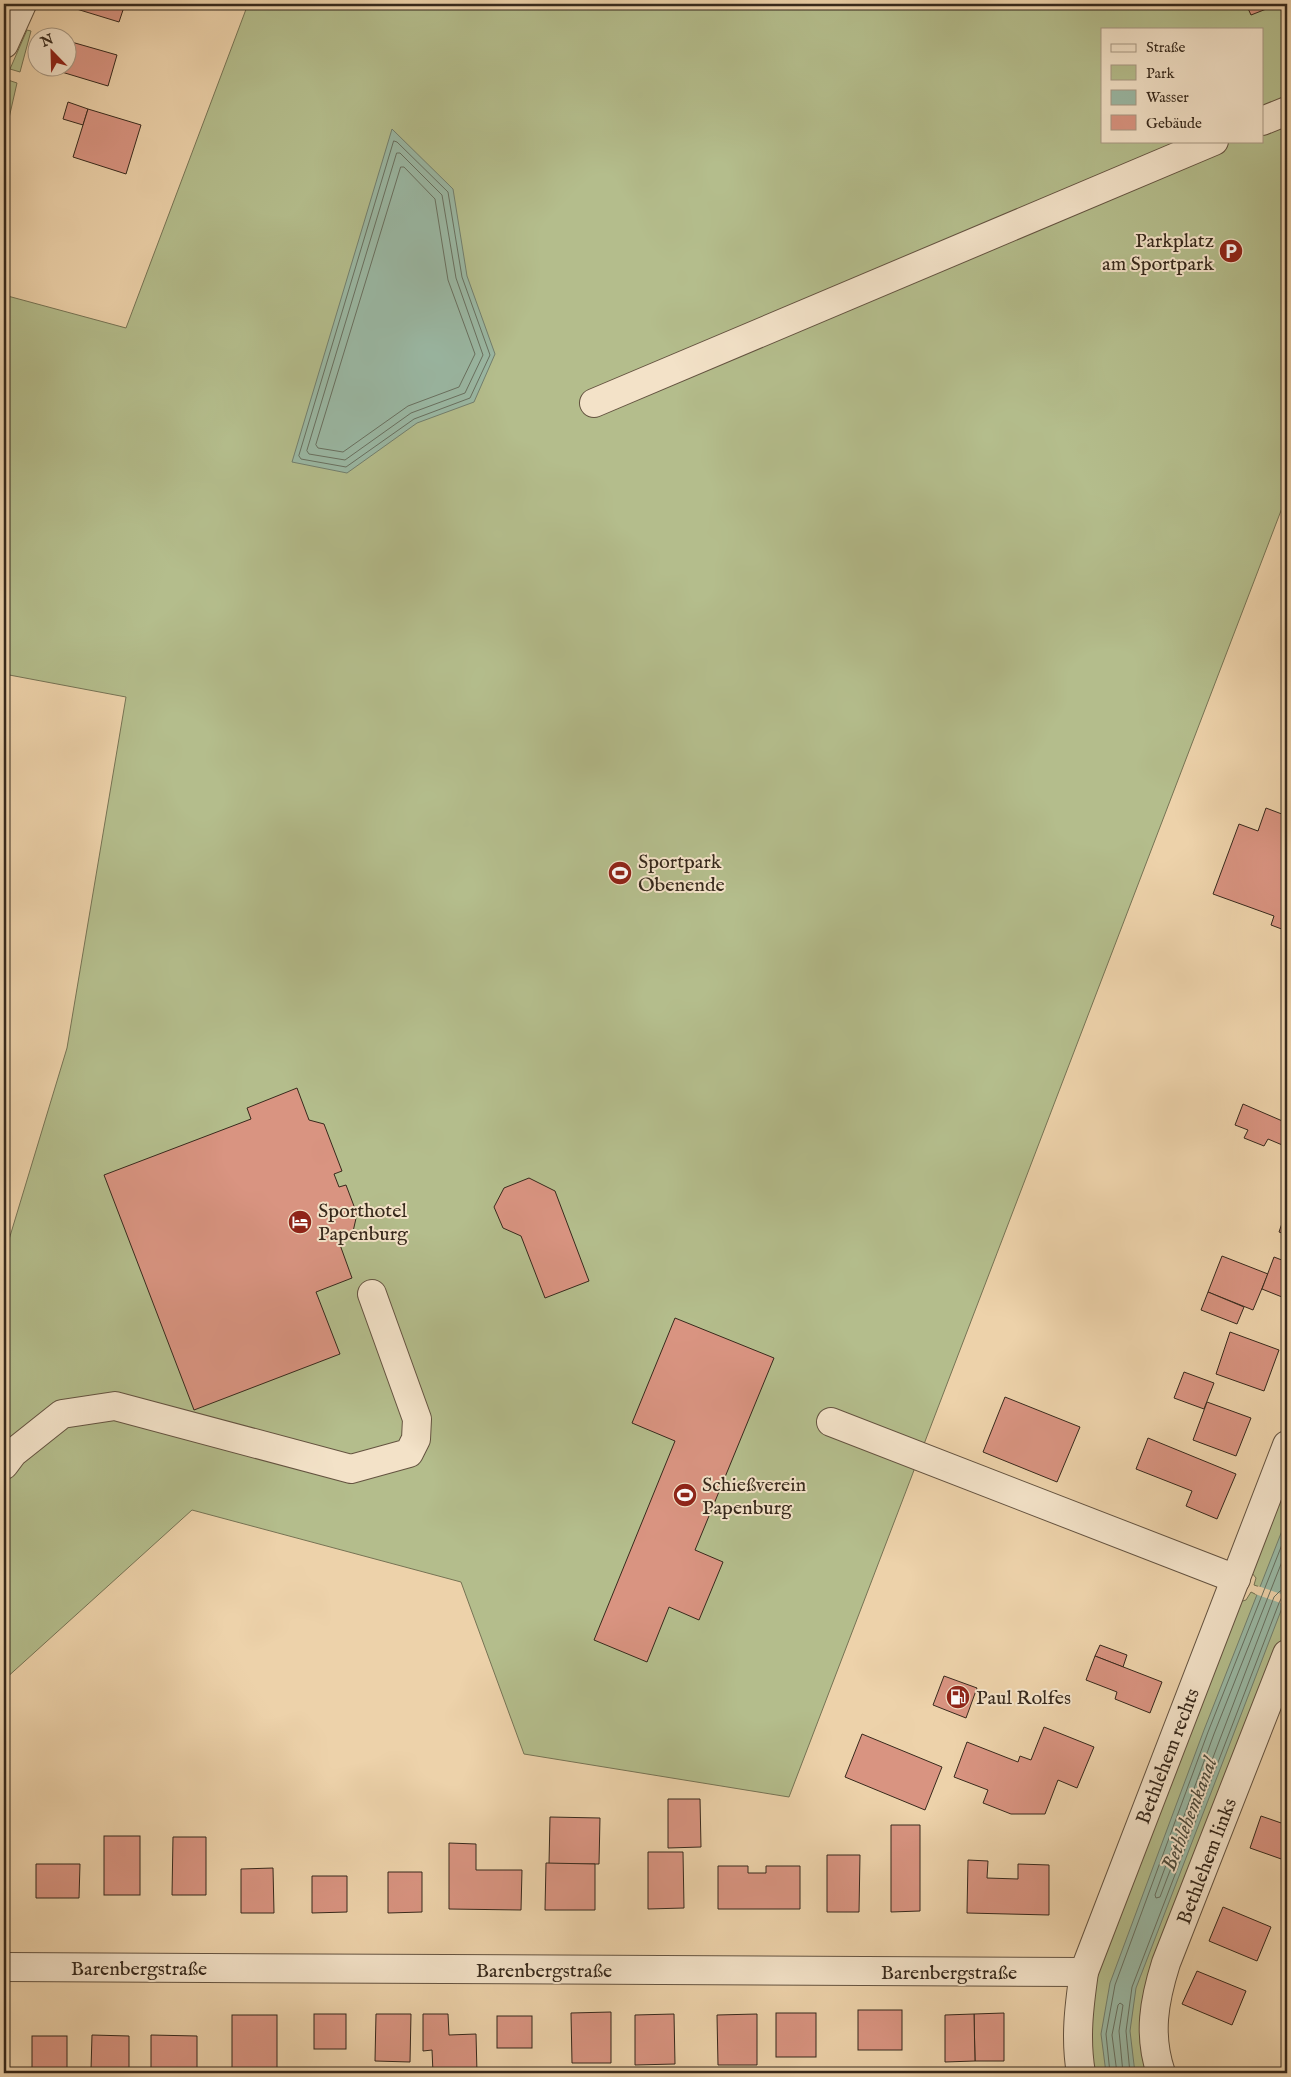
<svg xmlns="http://www.w3.org/2000/svg" width="1291" height="2077" viewBox="0 0 1291 2077" font-family="'IM FELL English',serif">
	<style>
		.green { fill: #b4bd8c; stroke: #767354; fill-rule: evenodd }
		.water { fill: #9ab8a4; stroke: #727f6e }
		.pier { fill: #edd2aa }
		.lines { fill: none; stroke-linecap: round; stroke-linejoin: round }
		.shore { stroke: #687060; stroke-width: 1 }
		.building { fill: #d99481; stroke: #37291c }
		.minor-casing { stroke: #645340; stroke-width: 30 }
		.minor { stroke: #f3e2c8; stroke-width: 28 }
		.labels { text-anchor: middle; stroke-width: 4; stroke-linejoin: round; paint-order: stroke }
		.poi-label { font-size: 20px; fill: #37291c; stroke: #f3e2c8; text-anchor: start }
		.street-label { font-size: 20px; fill: #37291c; stroke: #f3e2c8 }
		.water-label { font-size: 21px; font-style: italic; fill: #504d3e; stroke: #f3e2c8 }
	</style>
	<rect width="100%" height="100%" fill="#edd2aa"/>
	<filter id="stains"><feTurbulence type="fractalNoise" baseFrequency=".004" numOctaves="4"/><feColorMatrix values="0 0 0 0 .2 0 0 0 0 .09 0 0 0 0 .02 0 0 0 .5 -.17"/></filter>
	<radialGradient id="worn" r=".72"><stop offset=".6" stop-color="#630" stop-opacity="0"/><stop offset="1" stop-color="#630" stop-opacity=".3"/></radialGradient>
	<!-- green -->
	<g class="green">
		<path d="M 248,4 L 1287,4 L 1287,495 L 789,1797 L 524,1754 L 461,1582 L 192,1510 L 4,1680 L 4,1256 L 67,1048 L 126,697 L 4,674 L 4,295 L 126,328 ZM 1102,29 L 1262,29 L 1262,141 L 1102,141 Z"/>
		<polygon points="27,30 31,31 20,72 10,69"/>
		<polygon points="5,79 17,83 4,140 4,81"/>
		<polygon points="1287,1478 1287,1596 1284,1604 1287,1606 1287,1628 1177,1911 1153,2073 1094,2073 1090,2022 1097,1969 1239,1602 1246,1600 1251,1592 1257,1595 1260,1587 1254,1585 1256,1578 1252,1573"/>
	</g>
	<!-- water -->
	<g class="water">
		<polygon points="392,129 453,189 467,276 495,354 474,402 417,423 347,473 292,462"/>
		<polygon points="1287,1518 1287,1595 1136,1988 1130,2031 1135,2073 1106,2073 1101,2034 1110,1983 1204,1730"/>
	</g>
	<!-- pier -->
	<polygon class="pier" points="1258,1586 1287,1596 1286,1605 1255,1594"/>
	<g class="lines">
		<!-- shore -->
		<g class="shore">
			<polygon points="394,141 397,142 448,192 462,277 490,355 470,398 414,419 346,467 301,459 299,456"/>
			<polygon points="397,153 400,153 442,195 456,278 483,355 465,393 411,413 345,460 309,454 307,451"/>
			<polygon points="401,167 404,167 435,199 448,280 475,354 459,387 408,406 343,452 318,448 316,445"/>
			<polyline points="1287,1549 1214,1734 1155,1895 1156,1898 1160,1897 1274,1597 1280,1591 1287,1589"/>
			<polyline points="1110,2073 1106,2034 1115,1985 1208,1732 1287,1532"/>
			<polyline points="1117,2073 1112,2035 1118,2005 1120,2003 1123,2005 1119,2031 1123,2073"/>
			<polyline points="1130,2073 1126,2031 1132,1987 1279,1603 1282,1597 1287,1595"/>
		</g>
	</g>
	<!-- building -->
	<g class="building">
		<polygon points="71,4 125,4 119,22 70,7"/>
		<polygon points="1246,4 1279,4 1251,15"/>
		<polygon points="68,41 117,55 108,86 55,70 56,68 68,68"/>
		<polygon points="68,102 88,109 83,125 63,119"/>
		<polygon points="88,109 141,125 126,174 73,157"/>
		<polygon points="1266,808 1287,816 1287,931 1271,925 1274,916 1213,894 1239,824 1258,831"/>
		<polygon points="297,1088 309,1120 324,1124 342,1171 334,1174 339,1187 346,1185 357,1214 352,1236 339,1242 352,1278 316,1292 340,1354 194,1410 104,1175 251,1119 247,1108"/>
		<polygon points="1243,1104 1287,1123 1287,1147 1268,1139 1264,1146 1244,1138 1248,1130 1235,1125"/>
		<polygon points="529,1178 555,1191 589,1281 545,1298 521,1236 503,1228 494,1207 504,1188"/>
		<polygon points="1287,1209 1287,1235 1279,1232"/>
		<polygon points="1222,1256 1268,1274 1253,1310 1208,1292"/>
		<polygon points="1274,1257 1287,1262 1287,1299 1262,1289"/>
		<polygon points="1208,1292 1244,1307 1237,1324 1201,1310"/>
		<polygon points="675,1318 774,1358 695,1550 723,1562 699,1620 669,1607 647,1662 594,1640 675,1441 632,1423"/>
		<polygon points="1230,1332 1279,1350 1264,1391 1216,1374"/>
		<polygon points="1184,1372 1214,1383 1204,1409 1174,1398"/>
		<polygon points="1005,1397 1080,1427 1057,1482 983,1452"/>
		<polygon points="1207,1402 1251,1418 1236,1456 1193,1440"/>
		<polygon points="1148,1438 1236,1474 1217,1519 1186,1506 1192,1491 1136,1469"/>
		<polygon points="1100,1645 1127,1655 1123,1667 1095,1656"/>
		<polygon points="1095,1656 1162,1682 1150,1713 1115,1699 1117,1692 1086,1680"/>
		<polygon points="944,1676 977,1688 966,1718 933,1705"/>
		<polygon points="1044,1727 1094,1747 1077,1788 1058,1780 1045,1814 1011,1814 983,1803 988,1790 954,1777 967,1742 1018,1762 1020,1756 1031,1760"/>
		<polygon points="862,1734 942,1767 925,1810 845,1777"/>
		<polygon points="668,1799 700,1799 701,1847 668,1848"/>
		<polygon points="1261,1816 1287,1825 1287,1861 1250,1848"/>
		<polygon points="550,1817 600,1818 599,1864 549,1864"/>
		<polygon points="891,1825 920,1825 920,1911 891,1912"/>
		<rect x="104" y="1836" width="36" height="59"/>
		<polygon points="173,1837 206,1837 206,1895 172,1895"/>
		<polygon points="449,1843 476,1844 476,1870 522,1870 521,1910 449,1909"/>
		<polygon points="648,1852 683,1852 684,1908 648,1909"/>
		<polygon points="827,1855 860,1855 859,1912 827,1912"/>
		<polygon points="968,1860 988,1861 987,1878 1018,1879 1018,1864 1049,1865 1049,1915 967,1913"/>
		<rect x="4" y="1863" width="2" height="34"/>
		<polygon points="546,1863 595,1864 595,1910 545,1910"/>
		<polygon points="36,1864 80,1864 79,1898 36,1898"/>
		<polygon points="718,1866 748,1866 748,1873 766,1873 766,1866 800,1866 800,1909 718,1909"/>
		<polygon points="273,1868 274,1913 241,1913 241,1869"/>
		<polygon points="388,1872 422,1872 422,1912 388,1913"/>
		<polygon points="312,1876 347,1876 347,1912 312,1913"/>
		<polygon points="1223,1907 1271,1927 1257,1961 1209,1941"/>
		<polygon points="1197,1971 1246,1991 1232,2025 1182,2004"/>
		<rect x="858" y="2010" width="44" height="40"/>
		<polygon points="611,2012 611,2063 572,2063 571,2013"/>
		<rect x="776" y="2013" width="40" height="44"/>
		<polygon points="1004,2013 1004,2061 975,2061 974,2014"/>
		<rect x="314" y="2014" width="32" height="35"/>
		<polygon points="376,2014 411,2014 410,2062 375,2061"/>
		<polygon points="423,2014 448,2014 449,2035 476,2034 477,2073 433,2073 432,2050 423,2051"/>
		<polygon points="674,2014 675,2064 635,2065 635,2015"/>
		<polygon points="757,2014 757,2065 718,2065 717,2015"/>
		<polygon points="974,2014 975,2061 945,2062 945,2015"/>
		<rect x="232" y="2015" width="45" height="58"/>
		<rect x="497" y="2016" width="35" height="32"/>
		<polygon points="92,2035 129,2036 129,2073 98,2073 98,2070 91,2070"/>
		<polygon points="151,2035 197,2036 197,2071 151,2071"/>
		<rect x="32" y="2036" width="35" height="35"/>
		<rect x="4" y="2037" width="3" height="28"/>
	</g>
	<g class="lines">
		<!-- minor casing -->
		<g class="minor-casing">
			<g id="minor">
				<polyline points="4,44 22,4"/>
				<polyline points="1262,121 1287,111"/>
				<polyline points="594,403 1214,141"/>
				<polyline points="831,1422 1236,1579"/>
				<polyline points="4,1465 13,1453 62,1414 115,1406 351,1469 409,1453 416,1439 417,1419 372,1294"/>
				<polyline points="4,1967 1084,1972"/>
				<path d="M 1081,2073 C 1075,2039 1079,2007 1084,1972 L 1287,1445"/>
				<path d="M 1161,2073 C 1148,2035 1154,2001 1166,1963 L 1287,1654"/>
			</g>
		</g>
		<!-- minor -->
		<use href="#minor" class="minor"/>
	</g>
	<!-- icons -->
	<defs>
		<g id="parking-disc" transform="scale(1.25)"><circle r="9.5" fill="#8f2418" stroke="#f3e2c8"/><path d="M-3.5-5.5H1a3.5 3.5 0 0 1 0 7H-1V5.5H-3.5ZM-1-3.4V-.6H.8a1.4 1.4 0 0 0 0-2.8Z" fill="#fff"/></g>
		<g id="stadium-disc" transform="scale(1.25)"><circle r="9.5" fill="#8f2418" stroke="#f3e2c8"/><path d="M0-5a6.5 5 0 1 0 0 10a6.5 5 0 1 0 0-10ZM-3.5-1.8h7v3.6h-7Z" fill="#fff"/></g>
		<g id="hotel-disc" transform="scale(1.25)"><circle r="9.5" fill="#8f2418" stroke="#f3e2c8"/><path d="M-6-4.5h1.5V1H6V5H4.5V3h-9V5H-6ZM-4 0a1.8 1.8 0 1 1 3.6 0ZM.5 0V-2.5h3Q6-2.5 6 0Z" fill="#fff"/></g>
		<g id="fuel-disc" transform="scale(1.25)"><circle r="9.5" fill="#8f2418" stroke="#f3e2c8"/><path d="M-5.5-6h7V0h2V4h1.3V-2.5L3-4.5l.8-.8L6-3V5H2.5V1h-1V6h-7ZM-4.2-4.7v3.2H.2V-4.7Z" fill="#fff"/></g>
	</defs>
	<g fill-rule="evenodd">
		<use href="#parking-disc" x="1231" y="251"/>
		<use href="#stadium-disc" x="620" y="873"/>
		<use href="#hotel-disc" x="300" y="1222"/>
		<use href="#stadium-disc" x="685" y="1495"/>
		<use href="#fuel-disc" x="958" y="1697"/>
	</g>
	<g class="labels">
		<!-- poi labels -->
		<g class="poi-label">
			<text x="1214" y="247" text-anchor="end">Parkplatz<tspan x="1214" dy="23">am Sportpark</tspan></text>
			<text x="638" y="868">Sportpark<tspan x="638" dy="23">Obenende</tspan></text>
			<text x="318" y="1217">Sporthotel<tspan x="318" dy="23">Papenburg</tspan></text>
			<text x="702" y="1491">Schießverein<tspan x="702" dy="23">Papenburg</tspan></text>
			<text x="976" y="1704">Paul Rolfes</text>
		</g>
		<!-- street labels -->
		<g class="street-label">
			<text transform="translate(1167 1756) rotate(-69)" y="7">Bethlehem rechts</text>
			<text transform="translate(1206 1861) rotate(-69)" y="7">Bethlehem links</text>
			<text x="139" y="1975">Barenbergstraße</text>
			<text x="544" y="1977">Barenbergstraße</text>
			<text x="949" y="1979">Barenbergstraße</text>
		</g>
		<!-- water labels -->
		<g class="water-label">
			<text transform="translate(1189 1814) rotate(-69)" y="7">Bethlehemkanal</text>
		</g>
	</g>
	<!-- margin -->
	<rect width="1291" height="2077" fill="none" stroke="#edd2aa" stroke-width="20"/>
	<rect x="5" y="5" width="1281" height="2067" fill="none" stroke="#37291c" stroke-width="2.5"/>
	<rect x="10" y="10" width="1271" height="2057" fill="none" stroke="#37291c"/>
	<!-- legend -->
	<rect x="1101" y="28" width="162" height="115" fill="#f3e2c8" stroke="#a89883"/>
	<rect x="1111" y="44" width="25" height="8" fill="#f3e2c8" stroke="#a89883"/>
	<text x="1146" y="52" font-size="15" fill="#37291c">Straße</text>
	<rect x="1111" y="65" width="25" height="15" fill="#b4bd8c" stroke="#a89883"/>
	<text x="1146" y="78" font-size="15" fill="#37291c">Park</text>
	<rect x="1111" y="90" width="25" height="15" fill="#9ab8a4" stroke="#a89883"/>
	<text x="1146" y="102" font-size="15" fill="#37291c">Wasser</text>
	<rect x="1111" y="115" width="25" height="15" fill="#d99481" stroke="#a89883"/>
	<text x="1146" y="128" font-size="15" fill="#37291c">Gebäude</text>
	<!-- north arrow -->
	<g transform="translate(52 52) rotate(337)"><circle r="24" fill="#f3e2c8" stroke="#a89883"/>
	<path d="M0-4L9 19L0 12L-9 19Z" fill="#8f2418"/>
	<text y="-8" font-size="14" font-weight="bold" text-anchor="middle" fill="#37291c">N</text>
	</g>
	<rect width="100%" height="100%" filter="url(#stains)"/>
	<rect width="100%" height="100%" fill="url(#worn)"/>
</svg>
